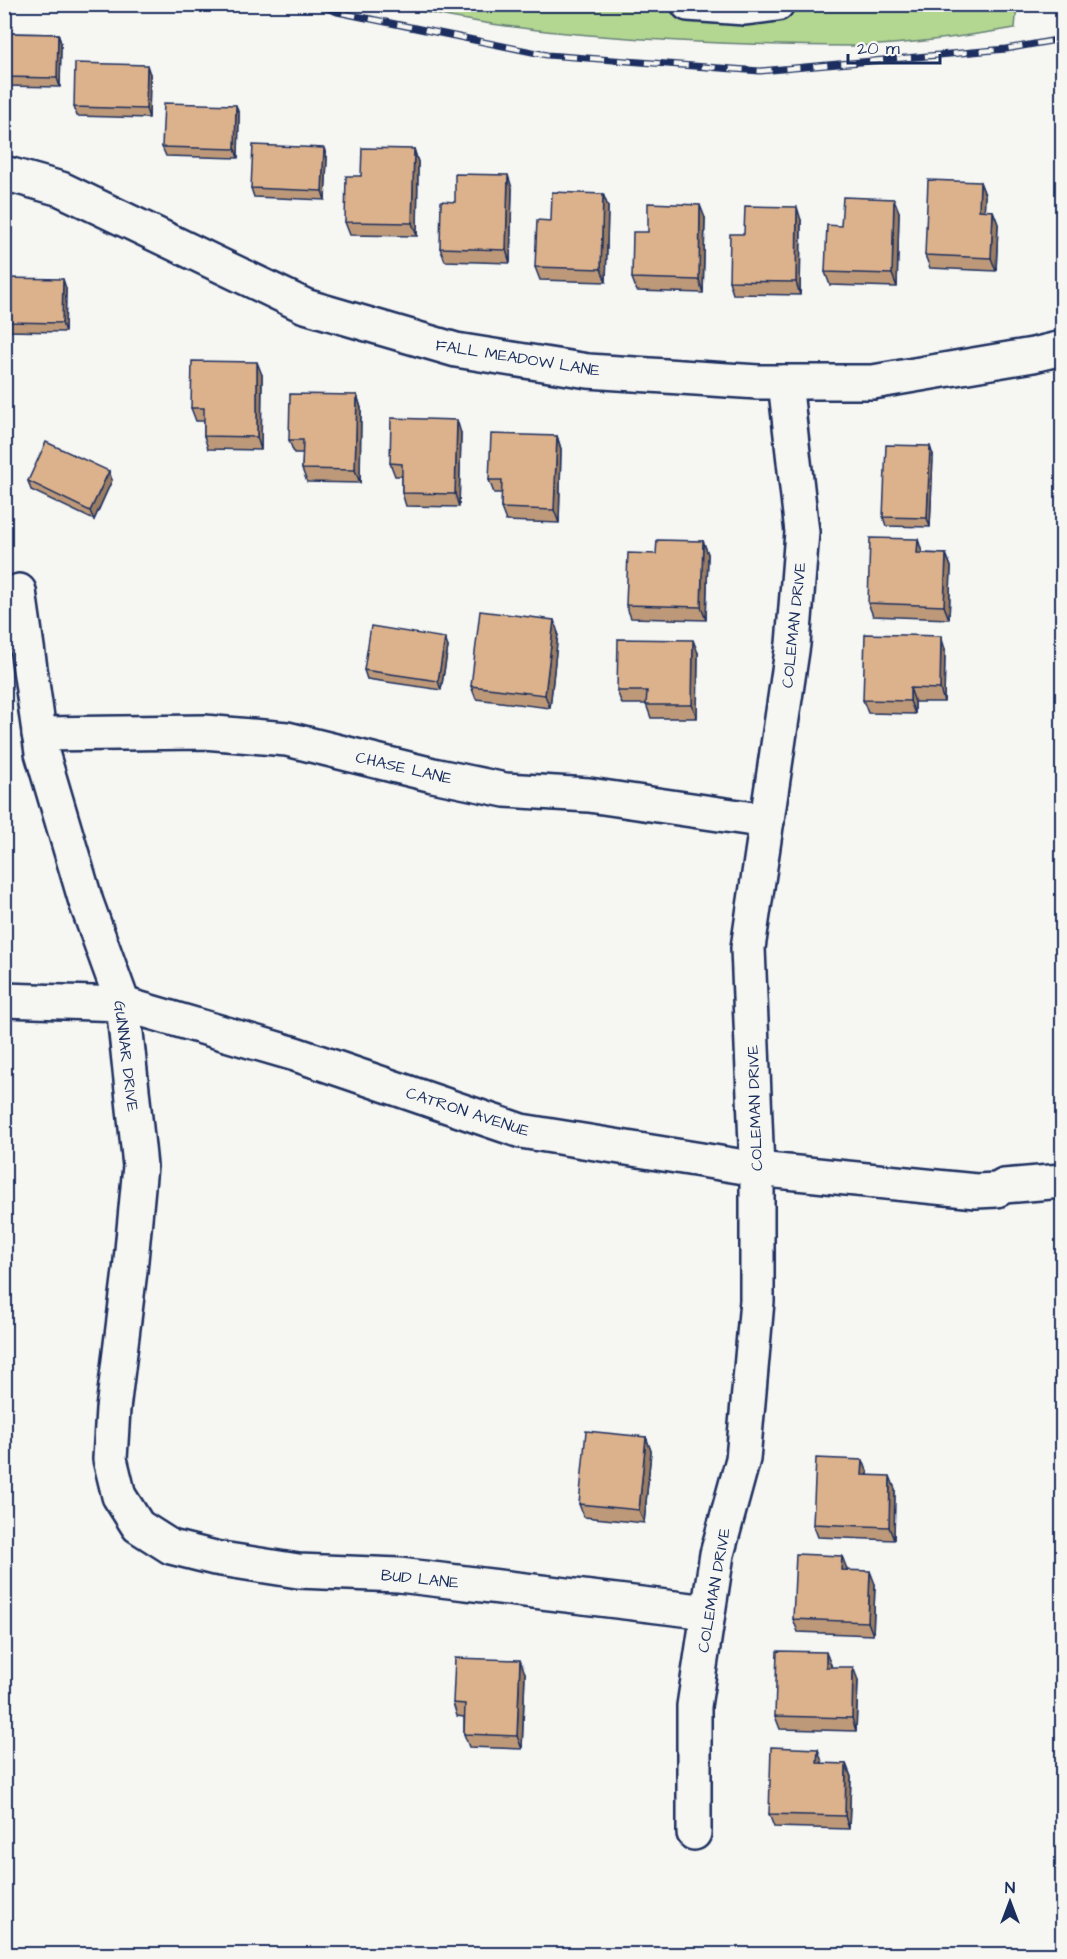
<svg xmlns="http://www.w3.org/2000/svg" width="1067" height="1959" viewBox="0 0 1067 1959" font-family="'Architects Daughter',sans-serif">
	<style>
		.green { fill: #b3d691; stroke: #678278; stroke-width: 1.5 }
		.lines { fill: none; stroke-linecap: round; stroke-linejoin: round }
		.minor-casing { stroke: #1b2f5e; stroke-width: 38 }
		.minor { stroke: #f6f6f2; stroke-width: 33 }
		.rail-casing { stroke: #1b2f5e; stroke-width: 7 }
		.rail { stroke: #f6f6f2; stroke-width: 4.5; stroke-dasharray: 14; stroke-linecap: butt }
		.wall { fill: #bd9979; stroke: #1b2f5e; stroke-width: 1.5 }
		.shaded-wall { fill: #9a7d63; stroke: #1b2f5e; stroke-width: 1.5 }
		.building { fill: #dcb28d; stroke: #1b2f5e; stroke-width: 1.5 }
		.labels { text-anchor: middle; stroke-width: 5; stroke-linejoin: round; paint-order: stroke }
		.street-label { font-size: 16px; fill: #1b2f5e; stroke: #f6f6f2 }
	</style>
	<rect width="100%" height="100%" fill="#f6f6f2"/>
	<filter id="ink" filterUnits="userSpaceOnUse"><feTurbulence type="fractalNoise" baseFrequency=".0167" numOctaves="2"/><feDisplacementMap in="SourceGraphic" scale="12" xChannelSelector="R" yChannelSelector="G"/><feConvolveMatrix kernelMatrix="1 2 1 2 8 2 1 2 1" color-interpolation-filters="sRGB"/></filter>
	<g filter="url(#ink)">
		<!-- green -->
		<path class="green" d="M 394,5 L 1017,5 L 1015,28 C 962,37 906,45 852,46 C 794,46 736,44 679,41 C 583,36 487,28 394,5 Z"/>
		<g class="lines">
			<!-- minor casing -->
			<g class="minor-casing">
				<g id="minor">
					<polyline points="688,4 745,8 777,4"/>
					<polyline points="4,173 61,189 305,306 456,350 588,371 758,382 873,382 1033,355 1062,348"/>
					<polyline points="19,591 42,753 86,902 123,1004 140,1166 130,1271 113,1409 110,1459 119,1496 138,1526 171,1547 215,1558 298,1571 399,1575 708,1612"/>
					<polyline points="39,734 204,732 287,739 433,775 505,790 589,795 767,821"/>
					<polyline points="4,1000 123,1004 295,1054 521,1131 757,1169 976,1191 997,1190 1004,1186 1062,1181"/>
					<polyline points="694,1833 694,1706 717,1554 743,1459 757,1301 757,1169 748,948 793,644 802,532 785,382"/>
				</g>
			</g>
			<!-- minor -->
			<use href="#minor" class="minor"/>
			<!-- rail casing -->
			<g class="rail-casing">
				<polyline id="rail" points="316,4 337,12 547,55 760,71 1006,49 1062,39"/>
			</g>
			<!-- rail -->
			<use href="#rail" class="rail"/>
		</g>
		<!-- wall -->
		<g class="wall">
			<polygon points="4,33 58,34 61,43 60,87 4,86"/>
			<polygon points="150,74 149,118 77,116 74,107"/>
			<polygon points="239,114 238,158 166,156 162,147"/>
			<polygon points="414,149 418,162 417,236 350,235 345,222 361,176"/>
			<polygon points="327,157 325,200 254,197 251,188"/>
			<polygon points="980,182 985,195 984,211 993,211 998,224 996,271 930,268 925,255"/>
			<polygon points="512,188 510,263 445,261 440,248 455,202"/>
			<polygon points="603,194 608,207 606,282 540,280 535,267"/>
			<polygon points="899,212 897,287 830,285 825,272 841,226"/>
			<polygon points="705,218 703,293 637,291 632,278 648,232"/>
			<polygon points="801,220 800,295 733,294 729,281 744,234"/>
			<polygon points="4,278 66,288 65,332 4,331"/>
			<polygon points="262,375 261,450 208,449 204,436 204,421 196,421 191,408"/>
			<polygon points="357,395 361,408 360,483 307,482 302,469 303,453 294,453 289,440"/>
			<polygon points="461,433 459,507 406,506 402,493 402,476 395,476 390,463"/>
			<polygon points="557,436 561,449 559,523 506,521 501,508 502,493 494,493 489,480"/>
			<polygon points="933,455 930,527 886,526 883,517"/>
			<polygon points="112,480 94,520 31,490 28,481"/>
			<polygon points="703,541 708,554 706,620 631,618 626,605 656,554"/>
			<polygon points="922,553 946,554 951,567 949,619 873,616 868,603"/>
			<polygon points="558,633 550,708 476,699 471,686"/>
			<polygon points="448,647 441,690 367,679 364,670"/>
			<polygon points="945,649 944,702 915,702 915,714 868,713 863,700"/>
			<polygon points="698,653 697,718 651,718 646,704 622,704 617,691"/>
			<polygon points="646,1437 651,1451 644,1523 584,1517 579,1504"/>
			<polygon points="868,1473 868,1476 895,1489 894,1540 818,1537 813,1524"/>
			<polygon points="847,1569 847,1571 875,1584 873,1635 798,1632 793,1619"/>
			<polygon points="831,1665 831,1667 858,1680 856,1731 780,1729 775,1716"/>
			<polygon points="525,1673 522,1749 469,1747 464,1734 464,1717 457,1716 453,1703"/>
			<polygon points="822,1762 822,1764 846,1764 851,1777 849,1829 774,1827 769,1814"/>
		</g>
		<!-- shaded-wall -->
		<g class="shaded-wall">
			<polygon points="58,34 61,43 60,87 57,78"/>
			<polygon points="147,65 150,74 149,118 146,109"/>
			<polygon points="236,105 239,114 238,158 235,149"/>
			<polygon points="324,148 327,157 325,200 322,191"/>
			<polygon points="414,149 418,162 417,236 412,223"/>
			<polygon points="508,175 512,188 510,263 506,250"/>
			<polygon points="980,182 985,195 984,223 979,210"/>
			<polygon points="603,194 608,207 606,282 601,269"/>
			<polygon points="894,199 899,212 897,287 892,274"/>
			<polygon points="700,205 705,218 703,293 699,280"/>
			<polygon points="797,207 801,220 800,295 796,282"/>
			<polygon points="993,211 998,224 996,271 991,258"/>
			<polygon points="63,279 66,288 65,332 62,323"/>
			<polygon points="257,362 262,375 261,450 257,437"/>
			<polygon points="357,395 361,408 360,483 355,470"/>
			<polygon points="457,420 461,433 459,507 455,494"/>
			<polygon points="557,436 561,449 559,523 554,510"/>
			<polygon points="930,446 933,455 930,527 927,518"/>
			<polygon points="109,471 112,480 94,520 90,511"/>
			<polygon points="918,539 922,552 922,566 917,553"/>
			<polygon points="703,541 708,554 706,620 701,607"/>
			<polygon points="946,554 951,567 949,619 944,606"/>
			<polygon points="554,620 558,633 550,708 545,695"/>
			<polygon points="941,636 945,649 944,702 940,689"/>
			<polygon points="445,638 448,647 441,690 438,681"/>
			<polygon points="693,640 698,653 697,718 692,705"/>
			<polygon points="910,688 915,702 915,714 910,701"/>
			<polygon points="646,1437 651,1451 644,1523 639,1510"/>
			<polygon points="863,1460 868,1473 867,1488 862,1475"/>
			<polygon points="890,1476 895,1489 894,1540 889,1527"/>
			<polygon points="842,1556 847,1569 846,1583 841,1570"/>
			<polygon points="870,1571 875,1584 873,1635 868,1622"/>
			<polygon points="826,1652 831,1665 830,1680 826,1667"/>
			<polygon points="520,1660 525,1673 522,1749 517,1736"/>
			<polygon points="853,1667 858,1680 856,1731 852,1718"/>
			<polygon points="818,1749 822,1762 822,1776 817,1763"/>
			<polygon points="846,1764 851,1777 849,1829 845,1816"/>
		</g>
		<!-- building -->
		<g class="building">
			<polygon points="4,33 58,34 57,78 4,77"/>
			<polygon points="75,63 147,65 146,109 74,107"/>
			<polygon points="164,103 236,105 235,149 162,147"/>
			<polygon points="253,145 324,148 322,191 251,188"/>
			<polygon points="362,148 414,149 412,223 345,222 346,176 361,176"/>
			<polygon points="455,174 508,175 506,250 440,248 441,201 455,202"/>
			<polygon points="928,180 980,182 979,210 993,211 991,258 925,255"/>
			<polygon points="552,192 603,194 601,269 535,267 537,220 551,221"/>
			<polygon points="843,197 894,199 892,274 825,272 827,225 841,226"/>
			<polygon points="648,203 700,205 699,280 632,278 633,232 648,232"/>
			<polygon points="745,206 797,207 796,282 729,281 730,234 744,234"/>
			<polygon points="4,278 63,279 62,323 4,322"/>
			<polygon points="192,361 257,362 257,437 204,436 204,408 191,408"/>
			<polygon points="290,394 357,395 355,470 302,469 303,440 289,440"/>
			<polygon points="391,418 457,420 455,494 402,493 402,464 390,463"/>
			<polygon points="491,434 557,436 554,510 501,508 502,480 489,480"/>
			<polygon points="46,442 109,471 90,511 28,481"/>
			<polygon points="886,445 930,446 927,518 883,517"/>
			<polygon points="870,538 918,539 917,553 946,554 944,606 868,603"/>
			<polygon points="657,540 703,541 701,607 626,605 628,553 656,554"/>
			<polygon points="480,611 554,620 545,695 471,686"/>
			<polygon points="371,626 445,638 438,681 364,670"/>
			<polygon points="865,634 941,636 940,689 910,688 910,701 863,700"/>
			<polygon points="618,639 693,640 692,705 646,705 647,691 617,691"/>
			<polygon points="586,1431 646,1437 639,1510 579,1504"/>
			<polygon points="816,1458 863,1460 862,1475 890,1476 889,1527 813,1524"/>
			<polygon points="796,1554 842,1556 841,1570 870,1571 868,1622 793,1619"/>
			<polygon points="777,1651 826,1652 826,1667 853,1667 852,1718 775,1716"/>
			<polygon points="455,1658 520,1660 517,1736 464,1734 465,1704 453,1703"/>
			<polygon points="771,1747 818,1749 817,1763 846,1764 845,1816 769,1814"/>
		</g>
	</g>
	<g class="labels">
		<!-- street labels -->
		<g class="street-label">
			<text transform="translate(518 357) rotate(9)" y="6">FALL MEADOW LANE</text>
			<text transform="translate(793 625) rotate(-84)" y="6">COLEMAN DRIVE</text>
			<text transform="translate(404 767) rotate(13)" y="6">CHASE LANE</text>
			<text transform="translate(127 1056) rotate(83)" y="6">GUNNAR DRIVE</text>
			<text transform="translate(754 1108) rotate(-92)" y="6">COLEMAN DRIVE</text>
			<text transform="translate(468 1111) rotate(18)" y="6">CATRON AVENUE</text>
			<text transform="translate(420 1578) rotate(6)" y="6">BUD LANE</text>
			<text transform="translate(713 1590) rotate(-80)" y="6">COLEMAN DRIVE</text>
		</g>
	</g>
	<!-- margin -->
	<rect width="1067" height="1959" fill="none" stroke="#f6f6f2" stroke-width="24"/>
	<rect x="12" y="12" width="1043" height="1935" fill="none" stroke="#1b2f5e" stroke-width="2" filter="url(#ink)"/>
	<!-- north arrow -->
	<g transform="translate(1010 1902)" stroke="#f6f6f2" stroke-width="4.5" paint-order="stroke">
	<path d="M0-4.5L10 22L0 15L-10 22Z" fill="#1b2f5e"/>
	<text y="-9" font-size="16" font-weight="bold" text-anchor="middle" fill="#1b2f5e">N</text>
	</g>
	<!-- scale -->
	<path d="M848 54v9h92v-9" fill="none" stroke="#1b2f5e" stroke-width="3"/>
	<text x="857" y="54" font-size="18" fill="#1b2f5e" stroke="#f6f6f2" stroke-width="4.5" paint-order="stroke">20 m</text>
</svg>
